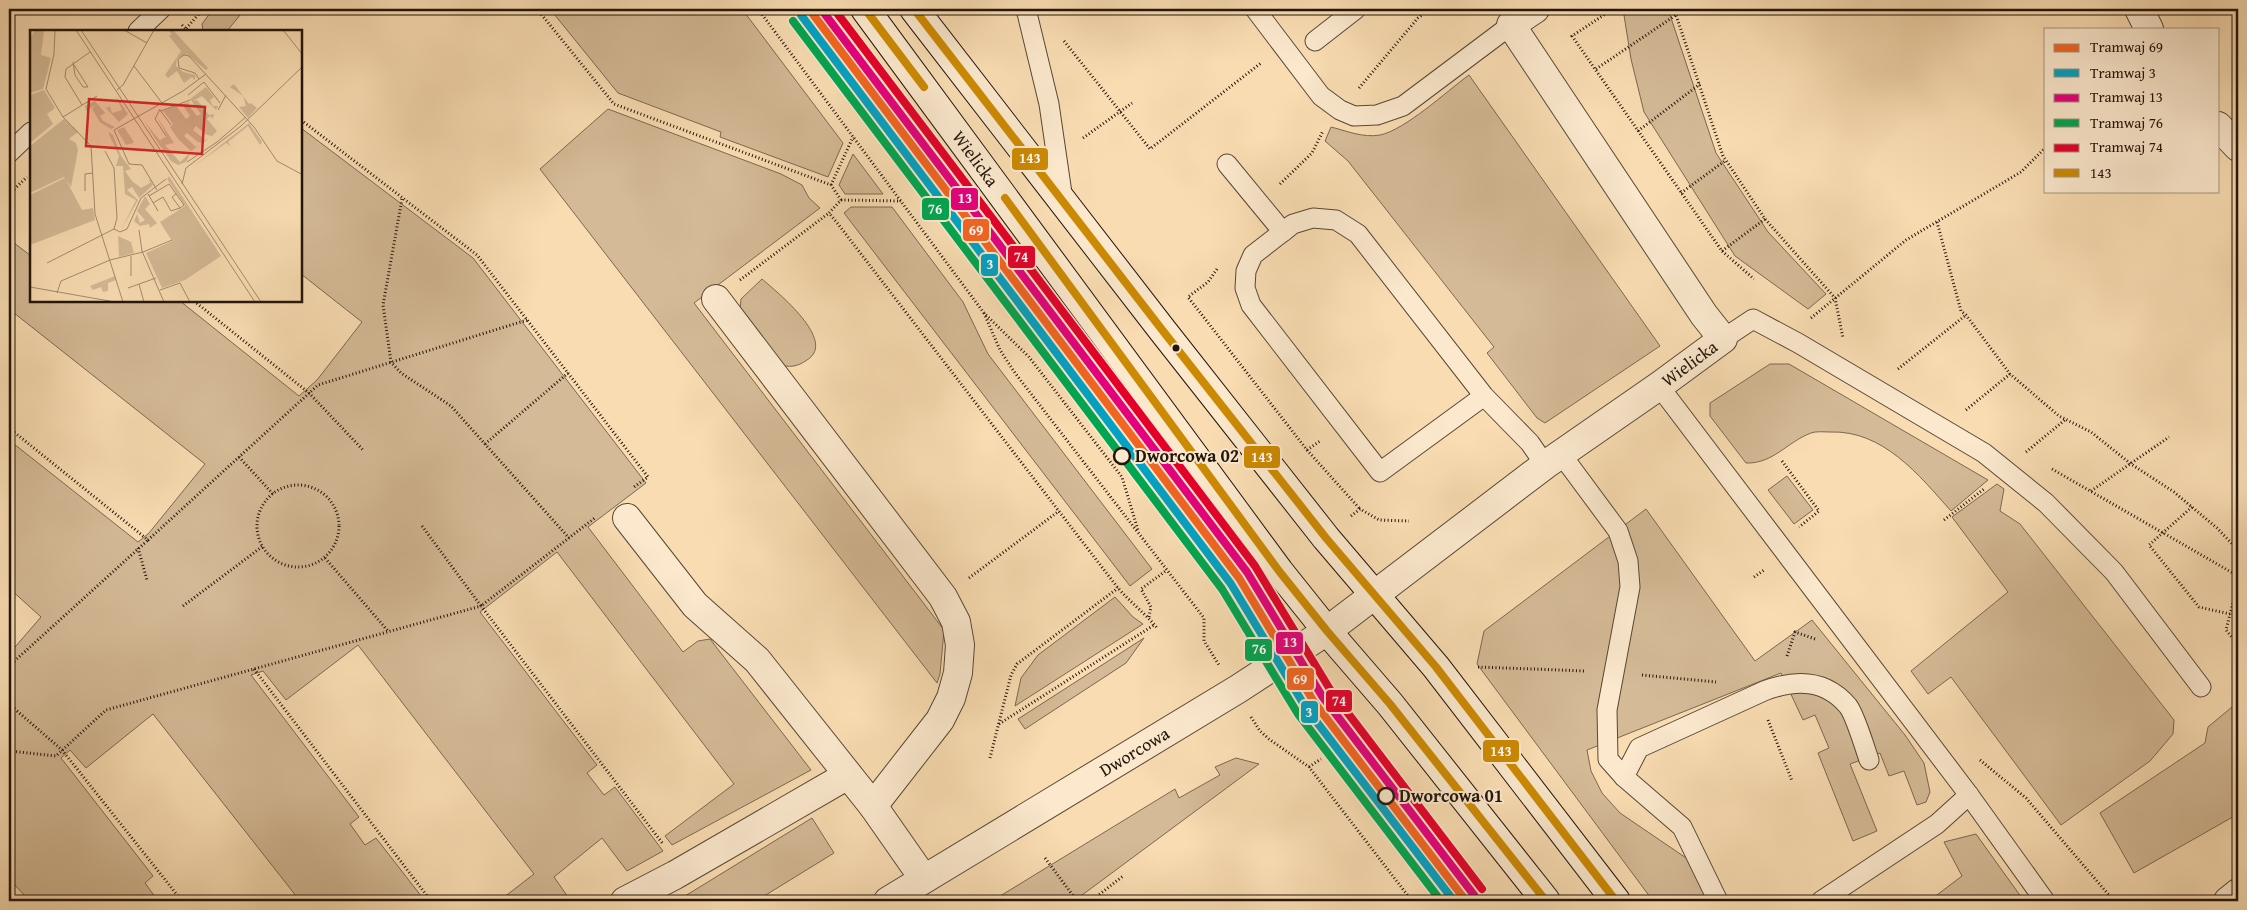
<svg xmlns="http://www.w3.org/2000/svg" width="2247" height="910" viewBox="0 0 2247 910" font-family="'Gentium Book Plus',serif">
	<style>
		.green { fill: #d4ba96; stroke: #7b6850 }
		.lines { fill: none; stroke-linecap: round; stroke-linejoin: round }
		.service-casing { stroke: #584735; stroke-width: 21 }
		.minor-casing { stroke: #584735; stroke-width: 30 }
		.secondary-casing { stroke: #22150b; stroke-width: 30 }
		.path { stroke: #22150b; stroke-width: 3; stroke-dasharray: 1 2.5; stroke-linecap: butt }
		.service { stroke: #fbe8cd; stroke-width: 19 }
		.minor { stroke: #fbe8cd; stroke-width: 28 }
		.secondary { stroke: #fbe8cd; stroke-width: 28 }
		.bus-1-casing { stroke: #fbe8cd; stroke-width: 11 }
		.bus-1 { stroke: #cc8902; stroke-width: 8 }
		.tram-1-casing { stroke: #fbe8cd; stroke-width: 11 }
		.tram-2-casing { stroke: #fbe8cd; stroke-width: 11 }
		.tram-3-casing { stroke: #fbe8cd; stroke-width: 11 }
		.tram-4-casing { stroke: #fbe8cd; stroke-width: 11 }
		.tram-5-casing { stroke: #fbe8cd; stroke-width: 11 }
		.tram-1 { stroke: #f26522; stroke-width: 8 }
		.tram-2 { stroke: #02a2c4; stroke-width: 8 }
		.tram-3 { stroke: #e5007d; stroke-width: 8 }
		.tram-4 { stroke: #00a651; stroke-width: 8 }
		.tram-5 { stroke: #e4002b; stroke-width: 8 }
		.bus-dot { fill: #22150b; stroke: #fbe8cd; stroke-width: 2 }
		.stop-dot { fill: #fbe8cd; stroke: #22150b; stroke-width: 2.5 }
		.labels { text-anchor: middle; stroke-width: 4; stroke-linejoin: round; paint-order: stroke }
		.street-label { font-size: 18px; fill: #22150b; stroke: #fbe8cd }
		.stop-label { font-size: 18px; font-weight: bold; fill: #22150b; stroke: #fbe8cd; text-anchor: start }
		.inset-road { fill: none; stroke: #a38c6f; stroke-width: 1 }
		.view { fill: #d62828; fill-opacity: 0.15; stroke: #d62828; stroke-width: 2.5 }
		.inset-edge { fill: none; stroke: #22150b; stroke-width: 2.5 }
		.line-badge { stroke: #fbe8cd; stroke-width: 2 }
		.badge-label { font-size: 14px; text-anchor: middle; font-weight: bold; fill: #fff }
	</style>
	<rect width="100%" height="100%" fill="#f9dcb2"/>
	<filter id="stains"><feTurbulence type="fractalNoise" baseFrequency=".004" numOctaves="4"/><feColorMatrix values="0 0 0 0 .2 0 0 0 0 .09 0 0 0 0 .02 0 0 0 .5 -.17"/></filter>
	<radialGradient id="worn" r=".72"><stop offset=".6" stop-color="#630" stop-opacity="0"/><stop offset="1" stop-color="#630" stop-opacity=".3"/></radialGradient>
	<!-- green -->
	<g class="green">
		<polygon points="213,9 245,9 227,31 203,31 202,24"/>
		<polygon points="550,9 742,9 843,143 828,177 720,137 721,132 618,93"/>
		<polygon points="1623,9 1668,9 1716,153 1768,232 1826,294 1808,309 1735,256 1644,112 1631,59"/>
		<path d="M 1469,75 L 1660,346 L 1545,423 L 1537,418 L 1487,353 L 1494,347 L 1348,161 L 1325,141 L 1331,127 C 1347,131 1363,138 1380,135 C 1405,130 1447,91 1469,75 Z"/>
		<polygon points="608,109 781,174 802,185 809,198 820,208 694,303 944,630 940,674 937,683 540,169"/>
		<polygon points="301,128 473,258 646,483 588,527 683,652 698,641 710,639 811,770 672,845 665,836 734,784 557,552 480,612 597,765 587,773 604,795 615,787 663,851 627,871 602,838 554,877 568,897 556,901 499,901 534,874 358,645 286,700 263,671 251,675 359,817 350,824 365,845 376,838 425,901 300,901 153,714 86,768 70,750 61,758 153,876 145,883 158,901 30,901 9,879 9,654 41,617 9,588 9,440 138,542 149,533 205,464 9,309 9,239 31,256 31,301 180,301 299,396 317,380 362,322 301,274"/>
		<polygon points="853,154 883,194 845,194 839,185"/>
		<polygon points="851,207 892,207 963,302 988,354 1152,569 1130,586 844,213"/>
		<path d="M 762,279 C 777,292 838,341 807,360 C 797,367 789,368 778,364 L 740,310 L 741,299 Z"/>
		<path d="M 1770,364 L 1789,364 L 1988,480 L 1951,511 C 1919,475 1883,430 1830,432 C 1824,432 1816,431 1811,433 C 1787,442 1773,464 1746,463 L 1710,416 L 1710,403 Z"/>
		<polygon points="1787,476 1813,510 1794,524 1768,490"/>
		<polygon points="1997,484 2004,489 2000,511 2020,524 2174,720 2173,734 2150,761 2061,825 1951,677 1928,694 1911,671 2008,592 1952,517"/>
		<polygon points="1646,509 1755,661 1812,620 1905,735 1924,763 1930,792 1926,802 1917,805 1904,771 1889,776 1880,753 1850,764 1877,831 1853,841 1818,753 1829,748 1815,715 1803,720 1781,673 1587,750 1591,771 1602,793 1620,813 1692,862 1710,901 1653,901 1477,664 1484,631"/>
		<polygon points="1115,597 1133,617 1143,624 1015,706 1021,678 1038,655"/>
		<polygon points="1144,638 1126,663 1025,729 1018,719"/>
		<polygon points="2238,702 2238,814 2134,873 2100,813 2205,743 2208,727"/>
		<polygon points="1236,758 1259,764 1074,901 992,901 1175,789 1179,798 1220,775 1215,767"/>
		<polygon points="812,818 834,853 756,901 685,901 685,896"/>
		<polygon points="1976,834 2024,901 1929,901 1962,876 1944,842"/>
	</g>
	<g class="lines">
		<!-- service casing -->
		<g class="service-casing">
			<g id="service">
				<polyline points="1026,9 1049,104 1063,200"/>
				<polyline points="1255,9 1321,96 1340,110 1354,116 1377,115 1403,106 1511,25"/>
				<polyline points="138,31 161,9"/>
				<polyline points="1315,41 1356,9"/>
				<polyline points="9,153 31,132"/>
				<polyline points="1227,164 1283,232"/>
				<polyline points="1723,339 1753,319 1798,343 1984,453 2046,503 2114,572 2201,687"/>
				<polyline points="1659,386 1969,795 2045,901"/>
				<polyline points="1484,396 1380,472 1251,305 1245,288 1246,271 1253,255 1293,224 1313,218 1336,220 1358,234 1484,396 1530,443 1545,465"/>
				<polyline points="1561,454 1618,531 1628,561 1630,587 1607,710 1608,759 1624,777 1682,827 1718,901"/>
				<path d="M 1624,777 L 1639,748 L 1764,691 C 1796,679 1825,679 1848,706 C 1855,715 1865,748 1869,760"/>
				<polyline points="1821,901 1937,824 1969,795"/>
			</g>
		</g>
		<!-- minor casing -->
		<g class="minor-casing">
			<g id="minor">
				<polyline points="2139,9 2149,29"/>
				<polyline points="2218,126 2238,147"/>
				<polyline points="716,299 943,597 956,622 960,645 958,673 951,698 940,720 873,806"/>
				<polyline points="627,518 695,605 757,660 873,806 924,879"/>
				<polyline points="625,901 675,875 848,775"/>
				<path id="s1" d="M 888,901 L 1238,689 L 1327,631 L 1545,465 L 1659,386 L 1723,339 L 1704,315 L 1511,25 L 1535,9"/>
				<polyline points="2228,901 2238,893"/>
			</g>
		</g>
		<!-- secondary casing -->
		<g class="secondary-casing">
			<g id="secondary">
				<path id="s2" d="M 865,9 L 1279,571 L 1327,631 L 1390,704 L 1546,901"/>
				<polyline points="914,9 1163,331 1326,538 1436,667 1616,901"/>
			</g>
		</g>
		<!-- path -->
		<g class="path">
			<path d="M 537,9 L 614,104 L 831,185 L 841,200 L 829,213 L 838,224 L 1118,588 C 1131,603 1146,614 1158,629"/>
			<polyline points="758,9 984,313 1029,357 1122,477 1138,530"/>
			<polyline points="1613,9 1572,36 1722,251 1754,279"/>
			<polyline points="1674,9 1723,156 1765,219 1835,298 1843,338"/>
			<polyline points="182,25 188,31"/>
			<polyline points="184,31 203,9"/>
			<polyline points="1064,41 1150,149 1261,63"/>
			<polyline points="1596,69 1676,15"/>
			<polyline points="1359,88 1418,18 1430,9"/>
			<polyline points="301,120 477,255 648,477 634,487"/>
			<polyline points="1638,131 1700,84"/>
			<polyline points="1083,138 1132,103"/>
			<polyline points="1280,184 1312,153 1323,131"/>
			<polyline points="831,185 853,137"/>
			<polyline points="1681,193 1726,160"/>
			<polyline points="9,194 27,177"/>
			<polyline points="402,199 383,305 391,362 401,373 451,406 569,538"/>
			<polyline points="841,200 901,201"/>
			<polyline points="1937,222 1961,311 1966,315 2010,374 2059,416 2091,432 2131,464 2174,492 2217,528 2238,550"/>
			<polyline points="1722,251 1765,219"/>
			<polyline points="1217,269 1208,282 1188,297 1307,450 1360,509"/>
			<polyline points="740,280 829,213"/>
			<polyline points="194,301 309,393 364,451"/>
			<polyline points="984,313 1000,350 1015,373 1204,618 1204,641 1219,665"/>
			<polyline points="1811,318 1906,240 2021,172 2046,147"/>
			<polyline points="1898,369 1966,315"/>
			<polyline points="1966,410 2010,374"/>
			<polyline points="9,428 148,540 318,385 527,320"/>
			<polyline points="485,444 568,373"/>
			<polyline points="1307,450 1320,441"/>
			<polyline points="2026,452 2066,419"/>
			<polyline points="239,457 273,494"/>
			<polyline points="1782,461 1819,511 1799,527"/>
			<polyline points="2052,469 2238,576"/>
			<circle cx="298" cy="526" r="41"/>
			<polyline points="2091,491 2169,437"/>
			<polyline points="2192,507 2149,545 2199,607 2230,614"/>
			<polyline points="1351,516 1360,509 1379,520 1409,521"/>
			<polyline points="1944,520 1984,489"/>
			<polyline points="422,526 481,606 596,517"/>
			<polyline points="138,548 147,580"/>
			<polyline points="325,558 388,631"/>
			<polyline points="1754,577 1764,570"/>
			<polyline points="969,578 1059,511"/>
			<polyline points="2238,583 2226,630 2238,645"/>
			<polyline points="183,606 263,546"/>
			<polyline points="1149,617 1151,607 1141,589 1167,570"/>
			<polyline points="1787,656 1795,632 1815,639"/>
			<polyline points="9,666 148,540"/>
			<polyline points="1478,667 1586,671"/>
			<polyline points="254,669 431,901"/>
			<polyline points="1642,675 1716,682"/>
			<polyline points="9,704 62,750 182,901"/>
			<polyline points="1251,717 1260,731 1269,739 1309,767 1412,901"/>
			<polyline points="1768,720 1792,781"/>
			<polyline points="999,724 1154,625"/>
			<polyline points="1347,737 1363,725"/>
			<polyline points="9,751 56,756 106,710 481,606 663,844"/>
			<polyline points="990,758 1011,675 1017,664 1118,588"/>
			<polyline points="1980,760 2026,798 2114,901"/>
			<polyline points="1309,767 1321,759"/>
			<polyline points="1045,858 1077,901"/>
			<polyline points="1091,901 1123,876"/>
		</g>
		<!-- service -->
		<use href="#service" class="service"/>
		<!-- minor -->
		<use href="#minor" class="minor"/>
		<!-- secondary -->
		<use href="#secondary" class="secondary"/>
		<!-- bus-1 casing -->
		<g class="bus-1-casing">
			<g id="bus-1">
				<polyline points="865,9 924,87"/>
				<polyline points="914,9 1163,331 1326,538 1436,667 1616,901"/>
				<polyline points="1005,198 1279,571 1327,631 1390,704 1546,901"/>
			</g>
		</g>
		<!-- bus-1 -->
		<use href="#bus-1" class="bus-1"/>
		<!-- tram-1 casing -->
		<g class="tram-1-casing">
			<polyline id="tram-1" points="809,9 1239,578 1314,702 1466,901"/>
		</g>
		<!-- tram-2 casing -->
		<g class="tram-2-casing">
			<polyline id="tram-2" points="801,15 1231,584 1306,708 1454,901"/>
		</g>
		<!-- tram-3 casing -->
		<g class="tram-3-casing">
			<polyline id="tram-3" points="821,9 1247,572 1322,696 1474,895"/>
		</g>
		<!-- tram-4 casing -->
		<g class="tram-4-casing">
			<polyline id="tram-4" points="793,21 1222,589 1298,714 1441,901"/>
		</g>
		<!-- tram-5 casing -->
		<g class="tram-5-casing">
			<polyline id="tram-5" points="834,9 1255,566 1331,691 1482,889"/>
		</g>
		<!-- tram-1 -->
		<use href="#tram-1" class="tram-1"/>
		<!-- tram-2 -->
		<use href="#tram-2" class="tram-2"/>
		<!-- tram-3 -->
		<use href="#tram-3" class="tram-3"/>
		<!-- tram-4 -->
		<use href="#tram-4" class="tram-4"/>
		<!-- tram-5 -->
		<use href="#tram-5" class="tram-5"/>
	</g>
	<!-- markers -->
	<circle class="bus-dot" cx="1176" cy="348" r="4.5"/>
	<g class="stop-dot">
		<circle cx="1122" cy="456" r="8"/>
		<circle cx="1386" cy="796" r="8"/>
	</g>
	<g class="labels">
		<!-- street labels -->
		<g class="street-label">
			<text dy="6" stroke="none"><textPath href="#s2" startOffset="186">Wielicka</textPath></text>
			<text dy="6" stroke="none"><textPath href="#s1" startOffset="966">Wielicka</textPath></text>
			<text dy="6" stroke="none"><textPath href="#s1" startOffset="288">Dworcowa</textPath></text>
		</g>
		<!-- stop labels -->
		<g class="stop-label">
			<text x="1135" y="462">Dworcowa 02</text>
			<text x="1399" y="802">Dworcowa 01</text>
		</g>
	</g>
	<!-- overview -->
	<g transform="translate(30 30)">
		<rect width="272" height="272" fill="#f9dcb2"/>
		<path d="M 5,0 L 14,0 L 11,25 L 21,28 L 13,59 L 0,63 L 0,9 ZM 138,0 L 143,0 L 178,38 L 176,40 L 157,24 L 147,28 L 146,36 L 153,42 L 165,45 L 165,50 L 162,47 L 154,53 L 147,41 L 138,48 L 135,45 L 151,21 L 139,6 L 142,4 ZM 204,54 L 219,74 L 221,73 L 227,78 L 218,88 L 209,77 L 216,76 L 213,66 L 200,57 ZM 176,57 L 184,67 L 180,70 L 183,76 L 188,76 L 186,80 L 172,66 L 163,71 L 167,70 L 179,85 L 184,84 L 183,89 L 180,86 L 177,89 L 187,101 L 182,106 L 177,105 L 166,96 L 163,100 L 175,110 L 179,108 L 173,113 L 168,112 L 157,103 L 154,106 L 166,117 L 170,115 L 161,121 L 148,109 L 140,97 L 143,94 L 133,81 L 151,74 L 147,77 L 156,89 L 160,86 L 152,74 L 161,72 L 158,74 L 167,86 L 171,84 L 160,69 ZM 14,60 L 25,78 L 17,84 L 23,94 L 0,113 L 0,65 ZM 86,66 L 98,84 L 89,92 L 75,77 L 79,78 L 79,74 L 82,83 L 92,80 ZM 65,71 L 75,83 L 70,86 L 73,91 L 85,97 L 81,99 L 70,92 L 62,79 L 65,75 L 56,81 L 55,76 ZM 126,85 L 144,113 L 135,115 L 150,132 L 161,122 L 156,132 L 148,135 L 141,131 L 128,113 L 114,91 L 132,113 L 130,110 L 137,106 ZM 34,89 L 48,102 L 39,109 L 46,113 L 48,120 L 41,157 L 34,147 L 0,163 L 0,116 ZM 219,93 L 232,112 L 230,115 L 218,96 L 198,112 L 201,116 L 196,113 L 163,137 ZM 94,97 L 104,112 L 103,113 L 96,115 L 87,100 ZM 78,102 L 83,105 L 91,126 L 101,139 L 95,141 L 102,151 L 111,158 L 120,153 L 119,148 L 123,155 L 109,168 L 102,157 L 97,160 L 108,170 L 91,200 L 106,170 L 95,164 L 93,136 L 86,136 L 89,126 ZM 139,146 L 191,226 L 155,250 L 132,258 L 116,223 L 142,211 L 130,192 L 155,176 L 137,149 ZM 35,148 L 52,180 L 63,178 L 65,190 L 0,215 L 0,165 ZM 115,166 L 120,174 L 115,179 L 127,193 L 120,198 L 119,194 L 110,196 L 104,191 L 107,184 L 110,193 L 115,190 L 107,181 ZM 88,206 L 101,212 L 104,223 L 89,227 ZM 85,246 L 86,250 L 78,253 L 78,261 L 73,262 L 71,257 L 63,260 L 60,256 Z" fill="#d4ba96"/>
		<path class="inset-road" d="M 25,0 L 24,24 L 16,59 L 33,87 L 61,116 L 65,184 L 93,272M 46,0 L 225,272M 51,0 L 231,272M 94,0 L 117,13M 253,0 L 273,25M 43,32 L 45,45 L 53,57 L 58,57 L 44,35M 104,36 L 132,73M 169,49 L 165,43 L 149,38 L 148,29 L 154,25 L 159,26 L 224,97 L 247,131 L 273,145M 87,60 L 93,55 L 124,0M 158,65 L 174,52 L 190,73M 52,75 L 35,47 L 36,39 L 60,22M 130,79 L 125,89 L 136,106M 130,80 L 141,95M 188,80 L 196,65M 131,81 L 160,70M 33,87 L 67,66M 75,121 L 84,138 L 87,188 L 84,199M 157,132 L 187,112 L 216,87M 152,154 L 156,138 L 211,96 L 273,36M 127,160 L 112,135 L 99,134 L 84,100 L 153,61 L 176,44M 55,161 L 55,144 L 63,143M 118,164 L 128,181M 146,164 L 142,167 L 150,178M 119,166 L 139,154 L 154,175 L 150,178M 123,173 L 133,167 L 141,181 L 150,178M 84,199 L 90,202 L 97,199 L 111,168 L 136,149M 109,200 L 112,221 L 134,272M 101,226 L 101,246M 17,233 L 84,199M 109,254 L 114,272M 0,257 L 85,272M 98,258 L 126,248M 130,260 L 150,253 L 160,272M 27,263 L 31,251 L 80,230 L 113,222 L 142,210"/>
		<path class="view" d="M 59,69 L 175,77 L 172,124 L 56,116 Z"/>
		<rect width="272" height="272" class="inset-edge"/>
	</g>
	<g class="line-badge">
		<rect x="1011" y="147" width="38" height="24" rx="5" fill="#cc8902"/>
		<rect x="950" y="187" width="29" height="24" rx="5" fill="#e5007d"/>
		<rect x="921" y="197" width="29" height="24" rx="5" fill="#00a651"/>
		<rect x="962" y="218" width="28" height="24" rx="5" fill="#f26522"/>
		<rect x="1007" y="245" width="29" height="24" rx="5" fill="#e4002b"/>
		<rect x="980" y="253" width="19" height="24" rx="5" fill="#02a2c4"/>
		<rect x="1243" y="445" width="38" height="24" rx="5" fill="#cc8902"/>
		<rect x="1275" y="631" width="29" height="24" rx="5" fill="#e5007d"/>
		<rect x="1244" y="638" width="29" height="24" rx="5" fill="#00a651"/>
		<rect x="1286" y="667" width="29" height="24" rx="5" fill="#f26522"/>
		<rect x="1325" y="689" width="28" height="24" rx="5" fill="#e4002b"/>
		<rect x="1300" y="700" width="19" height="24" rx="5" fill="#02a2c4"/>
		<rect x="1482" y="739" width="38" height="24" rx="5" fill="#cc8902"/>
	</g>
	<g class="badge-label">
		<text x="1030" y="163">143</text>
		<text x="965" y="203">13</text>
		<text x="935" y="214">76</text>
		<text x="976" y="235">69</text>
		<text x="1021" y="262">74</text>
		<text x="990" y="269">3</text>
		<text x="1262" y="462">143</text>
		<text x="1290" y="647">13</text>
		<text x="1259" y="654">76</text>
		<text x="1300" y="684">69</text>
		<text x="1339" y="706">74</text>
		<text x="1309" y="717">3</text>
		<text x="1501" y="756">143</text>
	</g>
	<!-- margin -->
	<rect width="2247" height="910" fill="none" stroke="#f9dcb2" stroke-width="30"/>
	<rect x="10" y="10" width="2227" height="890" fill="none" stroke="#22150b" stroke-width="2.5"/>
	<rect x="15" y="15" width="2217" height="880" fill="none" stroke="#22150b"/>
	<!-- legend -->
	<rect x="2044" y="28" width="175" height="165" fill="#fbe8cd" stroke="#a4947f"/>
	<rect x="2054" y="44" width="25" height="8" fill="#f26522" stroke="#a4947f"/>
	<text x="2090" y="52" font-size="15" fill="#22150b">Tramwaj 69</text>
	<rect x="2054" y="69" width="25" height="8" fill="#02a2c4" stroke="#a4947f"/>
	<text x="2090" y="78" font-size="15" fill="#22150b">Tramwaj 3</text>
	<rect x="2054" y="94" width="25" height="8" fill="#e5007d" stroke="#a4947f"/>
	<text x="2090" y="102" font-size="15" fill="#22150b">Tramwaj 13</text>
	<rect x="2054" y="119" width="25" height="8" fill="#00a651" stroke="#a4947f"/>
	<text x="2090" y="128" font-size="15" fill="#22150b">Tramwaj 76</text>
	<rect x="2054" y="144" width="25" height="8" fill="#e4002b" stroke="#a4947f"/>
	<text x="2090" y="152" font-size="15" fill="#22150b">Tramwaj 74</text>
	<rect x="2054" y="169" width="25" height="8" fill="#cc8902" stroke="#a4947f"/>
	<text x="2090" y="178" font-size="15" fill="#22150b">143</text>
	<rect width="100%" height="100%" filter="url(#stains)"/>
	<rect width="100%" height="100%" fill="url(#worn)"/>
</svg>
